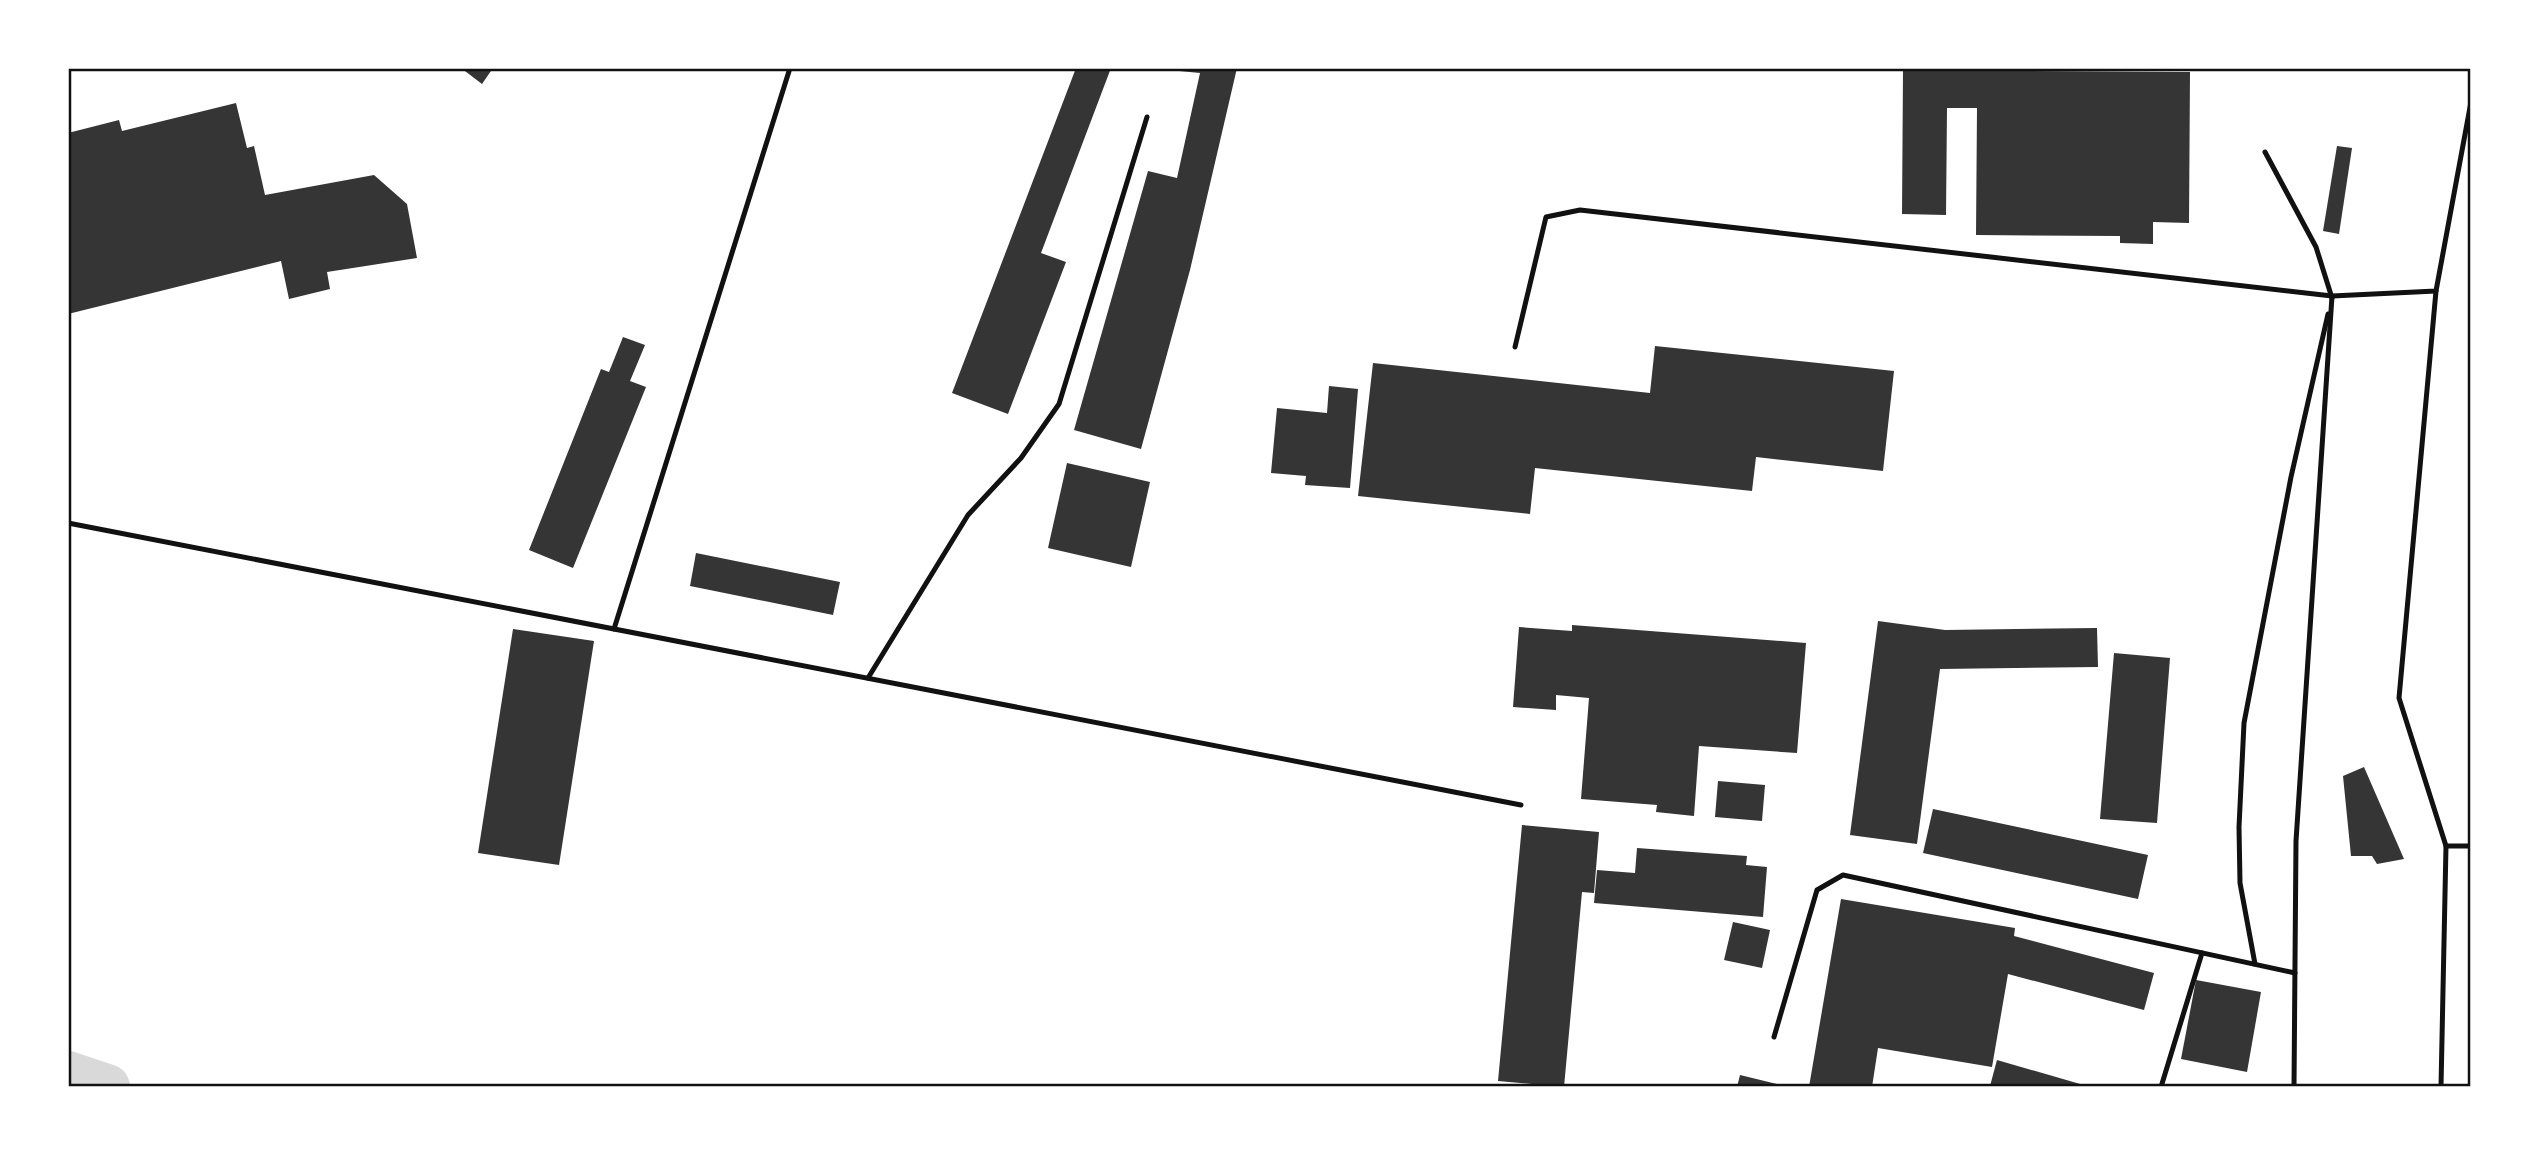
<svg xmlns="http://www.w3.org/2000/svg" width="2539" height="1155" viewBox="0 0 2539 1155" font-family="'DM Sans',sans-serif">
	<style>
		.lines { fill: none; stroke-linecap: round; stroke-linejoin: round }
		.canal { stroke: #d9d9d9; stroke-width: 46 }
		.building { fill: #353535 }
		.service { stroke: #111; stroke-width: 5 }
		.neatline { fill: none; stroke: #111; stroke-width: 2.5 }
	</style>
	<rect width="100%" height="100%" fill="#fff"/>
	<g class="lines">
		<!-- canal -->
		<polyline class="canal" points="68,1074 107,1087"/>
	</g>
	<!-- building -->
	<g class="building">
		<polygon points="461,68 493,68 482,84"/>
		<polygon points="1076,68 1111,68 1041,253 1066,262 1008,414 952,393"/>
		<polygon points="1169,68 1237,68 1190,270 1141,449 1074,430 1148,171 1177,178 1200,73 1169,70"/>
		<polygon points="1903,70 2190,72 2189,223 2153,222 2153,244 2120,243 2120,236 1976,235 1977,108 1947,108 1946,215 1902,214"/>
		<polygon points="236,103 247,148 254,146 265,195 374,175 407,204 417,258 327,272 330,289 289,299 281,261 68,314 68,133 119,120 122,131"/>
		<polygon points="2337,146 2352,148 2339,234 2323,231"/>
		<polygon points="623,337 645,345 630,381 646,387 573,568 529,550 601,369 609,372"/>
		<polygon points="1655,346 1894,371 1883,471 1756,457 1752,491 1535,468 1530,514 1358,496 1373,363 1650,393"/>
		<polygon points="1329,386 1358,389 1350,488 1305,485 1306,476 1271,473 1277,408 1327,413"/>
		<polygon points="1067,463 1150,482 1131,567 1048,548"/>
		<polygon points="696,553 840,582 833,615 690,586"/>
		<polygon points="1878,621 1945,630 2097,628 2098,667 1940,669 1917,844 1850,835"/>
		<polygon points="1572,625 1806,643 1797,753 1699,746 1694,816 1656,812 1657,805 1581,799 1589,698 1556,695 1556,710 1513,707 1519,627 1572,631"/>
		<polygon points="513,629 594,641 559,865 478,853"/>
		<polygon points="2114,653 2170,658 2157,823 2100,819"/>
		<polygon points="2364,767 2404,859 2377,864 2372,856 2351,856 2343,776"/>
		<polygon points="1718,781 1765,785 1762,821 1715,817"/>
		<polygon points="1933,809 2148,855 2138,899 1923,853"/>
		<polygon points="1522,825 1599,832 1594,893 1582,892 1564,1087 1498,1081"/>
		<polygon points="1637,848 1747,856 1746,865 1767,867 1763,917 1594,903 1597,870 1635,873"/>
		<polygon points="1841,899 2015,928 2014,936 2154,973 2144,1010 2008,974 1992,1067 1878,1048 1872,1087 1809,1087"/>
		<polygon points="1733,922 1770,930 1762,968 1724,960"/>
		<polygon points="2196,980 2261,992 2247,1072 2181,1059"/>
		<polygon points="1997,1060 2087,1086 2087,1087 1990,1086"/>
		<polygon points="1740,1075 1785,1086 1785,1087 1737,1087"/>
	</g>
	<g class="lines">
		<!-- service -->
		<g class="service">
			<polyline points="2265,152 2316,247 2332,298"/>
			<polyline points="2436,291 2399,698 2446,846 2441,1087"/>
			<polyline points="1515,347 1546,217 1580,210 2332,296"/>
			<polyline points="68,523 1521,805"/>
			<polyline points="614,629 790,68"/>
			<polyline points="868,678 968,515 1021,458 1059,404 1147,117"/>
			<polyline points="2446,846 2471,846"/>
			<polyline points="2255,964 2240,883 2239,827 2244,723 2291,477 2328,314"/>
			<polyline points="1774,1037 1817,890 1843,875 2295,973"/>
			<polyline points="2161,1087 2202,953"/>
			<polyline points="2294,1087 2296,841 2332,296 2436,291 2471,102"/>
		</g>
	</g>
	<!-- border -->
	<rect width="2539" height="1155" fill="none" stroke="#ffffff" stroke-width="140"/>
	<rect x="70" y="70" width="2399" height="1015" class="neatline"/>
</svg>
